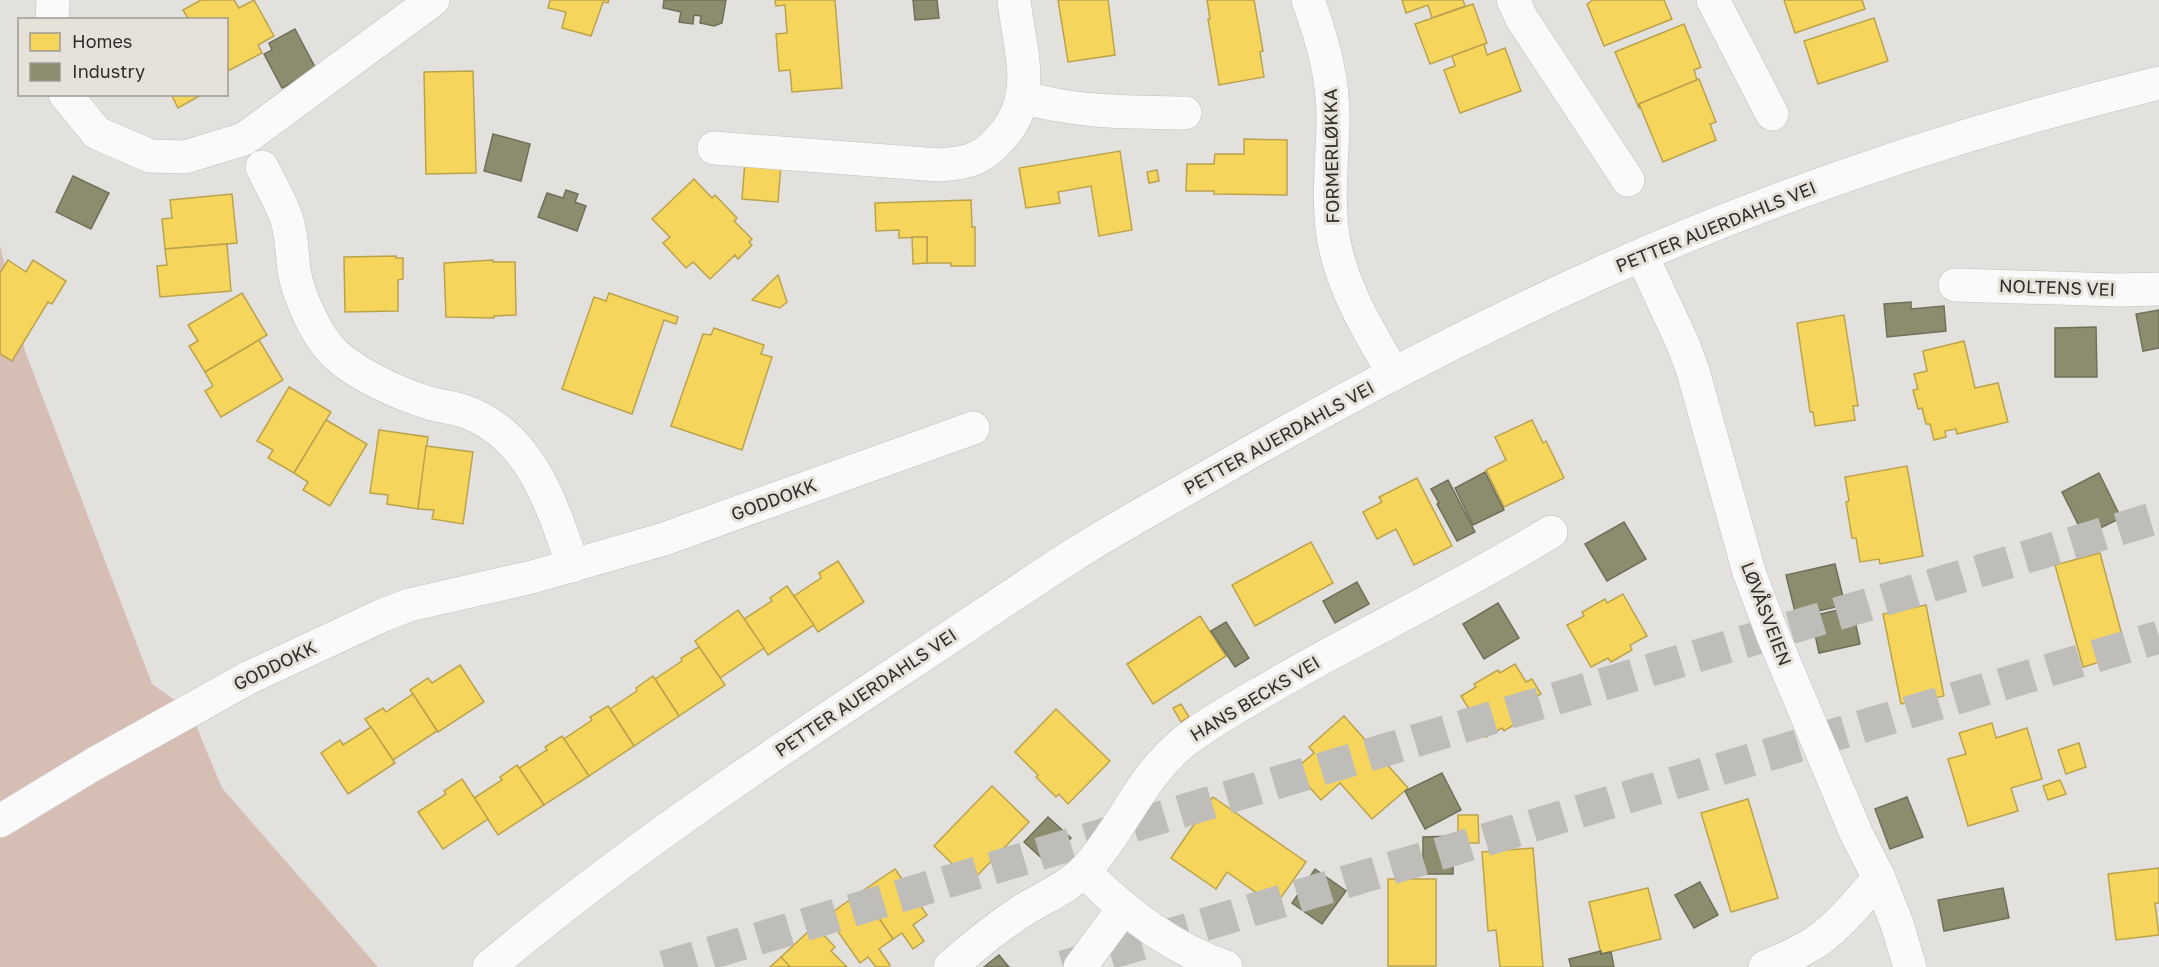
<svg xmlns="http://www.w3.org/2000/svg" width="2159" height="967" viewBox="0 0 2159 967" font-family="'Golos Text',sans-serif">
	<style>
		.forest { fill: #d6beb4 }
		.homes { fill: #f6d55c; stroke: #bba34d; stroke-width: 1.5 }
		.industry { fill: #8c8c6e; stroke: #70705a; stroke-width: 1.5 }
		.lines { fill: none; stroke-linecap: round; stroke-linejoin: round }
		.highway-tunnel { stroke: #bfbdb9; stroke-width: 33; stroke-dasharray: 33 16; stroke-linecap: butt }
		.minor-casing { stroke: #c1bfbd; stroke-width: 34 }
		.minor { stroke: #fbfafa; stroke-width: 33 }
		.labels { text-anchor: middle; stroke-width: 6; stroke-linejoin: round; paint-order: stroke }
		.street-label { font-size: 18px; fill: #302e2b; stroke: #e6e2da }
	</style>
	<rect width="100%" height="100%" fill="#e3e1dd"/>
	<!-- forest -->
	<polygon class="forest" points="0,245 25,351 152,684 190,711 222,788 378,967 0,967"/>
	<!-- homes -->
	<g class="homes">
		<polygon points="201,0 234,0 239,8 254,0 274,36 258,45 262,53 226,72 226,20 189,20 183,10"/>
		<polygon points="550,0 609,0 608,3 603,2 591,36 562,28 566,12 548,8"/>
		<polygon points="775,0 835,0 842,88 792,92 790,70 779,71 776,34 787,33 785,5 776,6"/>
		<polygon points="1058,0 1108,0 1115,55 1068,62"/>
		<polygon points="1207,0 1254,0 1263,51 1260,52 1264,77 1219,85 1208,19 1210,19"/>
		<polygon points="1402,0 1463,0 1465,6 1432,18 1428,5 1406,13"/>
		<polygon points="1593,0 1664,0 1672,19 1604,46 1587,4"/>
		<polygon points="1784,0 1862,0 1865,9 1795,33"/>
		<polygon points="1473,4 1487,43 1430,64 1415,24"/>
		<polygon points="1874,18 1888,61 1818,84 1804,41"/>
		<polygon points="1684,24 1701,67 1694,70 1697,80 1639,104 1641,108 1639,108 1615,52"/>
		<polygon points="1484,44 1487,55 1505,48 1521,91 1460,113 1444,70 1455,66 1452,56"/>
		<polygon points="473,71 476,173 426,174 424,72"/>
		<polygon points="1699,79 1716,122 1710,124 1716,140 1663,162 1639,104"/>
		<polygon points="171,94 203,94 178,108"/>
		<polygon points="1244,139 1287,140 1287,195 1214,194 1214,191 1186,191 1187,164 1214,164 1215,154 1244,154"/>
		<polygon points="1120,151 1132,230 1099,236 1091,186 1058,192 1060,203 1026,208 1019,168"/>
		<polygon points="745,161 781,164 778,202 742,199"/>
		<polygon points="1157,170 1159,181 1149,183 1147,172"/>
		<polygon points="694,179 712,198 715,195 737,218 734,221 752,239 749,242 752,245 738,259 735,255 710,279 693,262 686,268 663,243 670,237 652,219"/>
		<polygon points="232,194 237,243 165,249 162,219 172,218 170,200"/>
		<polygon points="971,200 972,227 975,227 975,266 951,266 951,263 927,263 927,237 899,238 899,230 876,231 875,203"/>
		<polygon points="912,237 927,237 927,263 913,264"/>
		<polygon points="227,244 231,291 160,297 157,266 167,265 165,249"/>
		<polygon points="396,256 396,258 403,258 403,279 398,280 398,311 345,312 344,257"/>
		<polygon points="8,260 26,272 33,260 66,281 52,304 48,302 12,361 0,354 0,273"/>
		<polygon points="493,260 493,262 515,262 516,315 494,316 494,318 446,317 444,263"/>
		<polygon points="778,275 787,302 780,308 752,300"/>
		<polygon points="242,293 267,335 205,372 189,346 198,341 188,325"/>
		<polygon points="609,293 678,317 676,324 664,320 632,414 562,389 594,297 606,301"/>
		<polygon points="1844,315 1858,406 1853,406 1855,420 1815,426 1813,412 1810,412 1797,323"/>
		<polygon points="714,328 764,345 761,354 772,357 742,450 671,426 703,334 711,335"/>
		<polygon points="259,340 283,380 221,417 205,391 213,386 205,372"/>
		<polygon points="1964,341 1975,388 1998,383 2008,422 1957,434 1956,429 1945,431 1946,437 1934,440 1930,424 1926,424 1922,408 1918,409 1913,390 1918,389 1914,374 1927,371 1923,351"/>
		<polygon points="289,387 331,412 294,473 268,458 273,450 257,441"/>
		<polygon points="326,420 367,444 330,506 303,490 308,482 294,473"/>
		<polygon points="1532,420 1543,443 1546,441 1564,478 1504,507 1486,470 1506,460 1495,437"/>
		<polygon points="379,430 428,437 418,509 387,504 388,495 370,493"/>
		<polygon points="426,446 473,452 463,524 432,519 434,510 418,509"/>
		<polygon points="1907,466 1923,556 1880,564 1879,559 1860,562 1856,538 1852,538 1846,502 1849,501 1845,477"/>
		<polygon points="1417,478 1452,546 1414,565 1396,529 1377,539 1363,512 1382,502 1379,497"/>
		<polygon points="1311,542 1333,583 1255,626 1232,585"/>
		<polygon points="2100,553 2127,654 2083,667 2055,565"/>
		<polygon points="838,561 864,602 818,632 794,596 821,578 819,573"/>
		<polygon points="787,586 814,625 768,655 744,619 772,601 770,598"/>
		<polygon points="1623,594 1647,636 1630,645 1632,650 1611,662 1608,658 1591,667 1567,625 1584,616 1582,612 1605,599 1607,603"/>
		<polygon points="1926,605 1944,696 1901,704 1883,614"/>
		<polygon points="738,610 764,648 720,678 695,641"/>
		<polygon points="1200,616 1226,656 1153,704 1127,664"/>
		<polygon points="699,647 725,685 679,716 655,679 682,661 681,658"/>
		<polygon points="1515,664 1526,682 1532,679 1541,694 1535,697 1540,705 1524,714 1526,717 1504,731 1502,728 1486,737 1461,696 1476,687 1474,684 1498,670 1500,673"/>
		<polygon points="460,665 484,702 438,732 410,690 428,678 432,683"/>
		<polygon points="653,676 679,716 634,746 610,709 637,691 636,688"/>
		<polygon points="413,694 437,731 393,760 365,719 383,708 386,712"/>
		<polygon points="1181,704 1189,717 1181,722 1173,708"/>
		<polygon points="608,706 634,746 589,776 564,739 592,720 590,717"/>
		<polygon points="1056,709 1110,761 1068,804 1059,794 1056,797 1036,777 1038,775 1015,752"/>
		<polygon points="1344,716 1408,788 1372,819 1340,783 1321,800 1294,770 1314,753 1309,747"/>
		<polygon points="1992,723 1996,738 2027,728 2042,779 2011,788 2018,811 1968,826 1948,759 1966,754 1959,733"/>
		<polygon points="371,727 395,763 348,794 321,753 340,740 343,745"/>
		<polygon points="562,736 589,776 544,805 519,768 547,750 545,747"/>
		<polygon points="2079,743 2086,767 2066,774 2058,750"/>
		<polygon points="517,765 544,805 498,835 474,798 502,780 500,777"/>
		<polygon points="462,779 488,819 443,849 418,812 446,794 444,791"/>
		<polygon points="2060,780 2066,794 2048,800 2043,786"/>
		<polygon points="992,786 1029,822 971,882 934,846"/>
		<polygon points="1213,797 1306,862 1275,906 1227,872 1216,889 1171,858"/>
		<polygon points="1748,799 1778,898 1731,912 1701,813"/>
		<polygon points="1458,815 1478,815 1479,843 1458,843"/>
		<polygon points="1533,848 1543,967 1500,967 1496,930 1488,931 1482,852"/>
		<polygon points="2159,868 2159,903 2155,903 2159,935 2116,940 2108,874"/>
		<polygon points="895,869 927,915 913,925 924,941 913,949 902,933 893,939 861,892"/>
		<rect x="1388" y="879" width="48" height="87"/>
		<polygon points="1648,888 1661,939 1601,954 1589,902"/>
		<polygon points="861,892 893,939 879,949 890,965 888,967 876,967 868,957 860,963 827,916"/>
		<polygon points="817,928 835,947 831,951 847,967 790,967 781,957 811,929 814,932"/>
		<polygon points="781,957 790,967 770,967"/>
	</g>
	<!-- industry -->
	<g class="industry">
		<polygon points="664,0 726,0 722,23 714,26 700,23 701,16 694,15 693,24 679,22 681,12 663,8"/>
		<polygon points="913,0 937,0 939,18 915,20"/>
		<polygon points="295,29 317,71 282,88 264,54 272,50 269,43"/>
		<polygon points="493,134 530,144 521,181 484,171"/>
		<polygon points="73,176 109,193 91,229 56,212"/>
		<polygon points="566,190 578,194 575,202 586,206 577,231 538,217 547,193 563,198"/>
		<polygon points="1911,302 1911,309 1944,306 1946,331 1887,337 1884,304"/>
		<polygon points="2159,310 2159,348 2143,351 2136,314"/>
		<polygon points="2096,327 2097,377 2055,377 2055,328"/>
		<polygon points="1485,472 1504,510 1473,525 1455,488"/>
		<polygon points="2099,473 2121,518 2084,536 2062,492"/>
		<polygon points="1448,480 1475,532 1457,541 1437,504 1439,503 1431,489"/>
		<polygon points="1624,522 1646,559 1607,581 1585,544"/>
		<polygon points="1835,564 1845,605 1796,616 1786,575"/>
		<polygon points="1357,582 1369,604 1335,623 1323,601"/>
		<polygon points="1498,603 1519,638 1484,659 1463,624"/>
		<polygon points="1852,607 1860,644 1819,653 1811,616"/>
		<polygon points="1226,622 1249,658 1235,667 1211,631"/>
		<polygon points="1442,773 1461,810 1425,829 1405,791"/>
		<polygon points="1907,797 1923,837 1890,849 1875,809"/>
		<polygon points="1048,817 1071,838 1047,863 1024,842"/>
		<polygon points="1453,836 1453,874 1423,874 1423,837"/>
		<polygon points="1315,869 1346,891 1322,924 1292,903"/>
		<polygon points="1700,882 1718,915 1694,928 1675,895"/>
		<polygon points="2003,888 2009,918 1944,931 1938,900"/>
		<polygon points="1601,951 1601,954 1611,952 1614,967 1571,967 1569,959"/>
		<polygon points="999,955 1009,967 984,967"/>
	</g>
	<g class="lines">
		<!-- highway-tunnel -->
		<g class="highway-tunnel">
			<polyline points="664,967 2159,517"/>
			<polyline points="1063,967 2159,637"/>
		</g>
		<!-- minor casing -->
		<g class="minor-casing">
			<g id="minor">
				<path d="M 1308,0 C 1323,41 1334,80 1333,124 C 1332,164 1327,202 1334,242 C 1344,291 1369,332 1394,374"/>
				<polyline points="1513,0 1522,19 1628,180"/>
				<polyline points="1713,0 1772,114"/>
				<polyline points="52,20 53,0"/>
				<polyline points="65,94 97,133 150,156 185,157 244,139 433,0"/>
				<path d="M 1022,97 C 1077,113 1130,112 1185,113"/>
				<path d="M 714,148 L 939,165 C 970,163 984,159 1004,134 C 1038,94 1019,47 1014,0"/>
				<path d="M 262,167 C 270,184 281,202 287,220 C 292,237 292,253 294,270 C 298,295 317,338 336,355 C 359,376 400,394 429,403 C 439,406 450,407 460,410 C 530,431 552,505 573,566"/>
				<polyline points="1642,256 1683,344 1693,371 1749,572 1772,633 1856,833 1879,878 1897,924 1910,967"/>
				<polyline points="1955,285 2118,290 2159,289"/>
				<polyline points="0,821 94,764 250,677 383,615 409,605 532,577 664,539 973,428"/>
				<path d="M 1084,871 C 1124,912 1171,948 1226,967"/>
				<path d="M 489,967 C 621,856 764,760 908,665 C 964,628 1019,590 1075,554 C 1121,525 1169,499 1216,472 C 1343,398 1473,330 1607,270 C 1784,191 1971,129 2159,83"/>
				<path d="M 950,967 C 974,946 998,926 1025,909 C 1045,897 1070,886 1086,869 C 1123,829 1141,775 1185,741 C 1215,718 1249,700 1281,681 C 1370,630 1463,586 1551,532"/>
				<polyline points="1080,967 1123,909"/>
				<path d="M 1765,967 C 1782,960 1800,952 1816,942 C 1840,925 1860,900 1879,878"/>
			</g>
		</g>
		<!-- minor -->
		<use href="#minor" class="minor"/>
	</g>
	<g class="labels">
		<!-- street labels -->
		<g class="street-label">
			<text transform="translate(1332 156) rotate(-91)" y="6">FORMERLØKKA</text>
			<text transform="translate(1716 227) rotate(-22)" y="6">PETTER AUERDAHLS VEI</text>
			<text transform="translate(2057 288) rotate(2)" y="6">NOLTENS VEI</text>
			<text transform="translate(1279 438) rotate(-29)" y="6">PETTER AUERDAHLS VEI</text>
			<text transform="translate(774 500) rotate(-20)" y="6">GODDOKK</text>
			<text transform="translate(1766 614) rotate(69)" y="6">LØVÅSVEIEN</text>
			<text transform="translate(275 666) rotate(-26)" y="6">GODDOKK</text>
			<text transform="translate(866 693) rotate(-34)" y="6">PETTER AUERDAHLS VEI</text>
			<text transform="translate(1255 699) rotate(-31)" y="6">HANS BECKS VEI</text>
		</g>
	</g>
	<!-- legend -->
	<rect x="18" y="18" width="210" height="78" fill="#e6e2da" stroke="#9d9a94" stroke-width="1.5"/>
	<rect x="30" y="33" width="30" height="18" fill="#f6d55c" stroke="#9d9a94" stroke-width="1.5"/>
	<text x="72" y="48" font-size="18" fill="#302e2b">Homes</text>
	<rect x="30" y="63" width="30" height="18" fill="#8c8c6e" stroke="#9d9a94" stroke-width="1.5"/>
	<text x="72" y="78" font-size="18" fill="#302e2b">Industry</text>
</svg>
